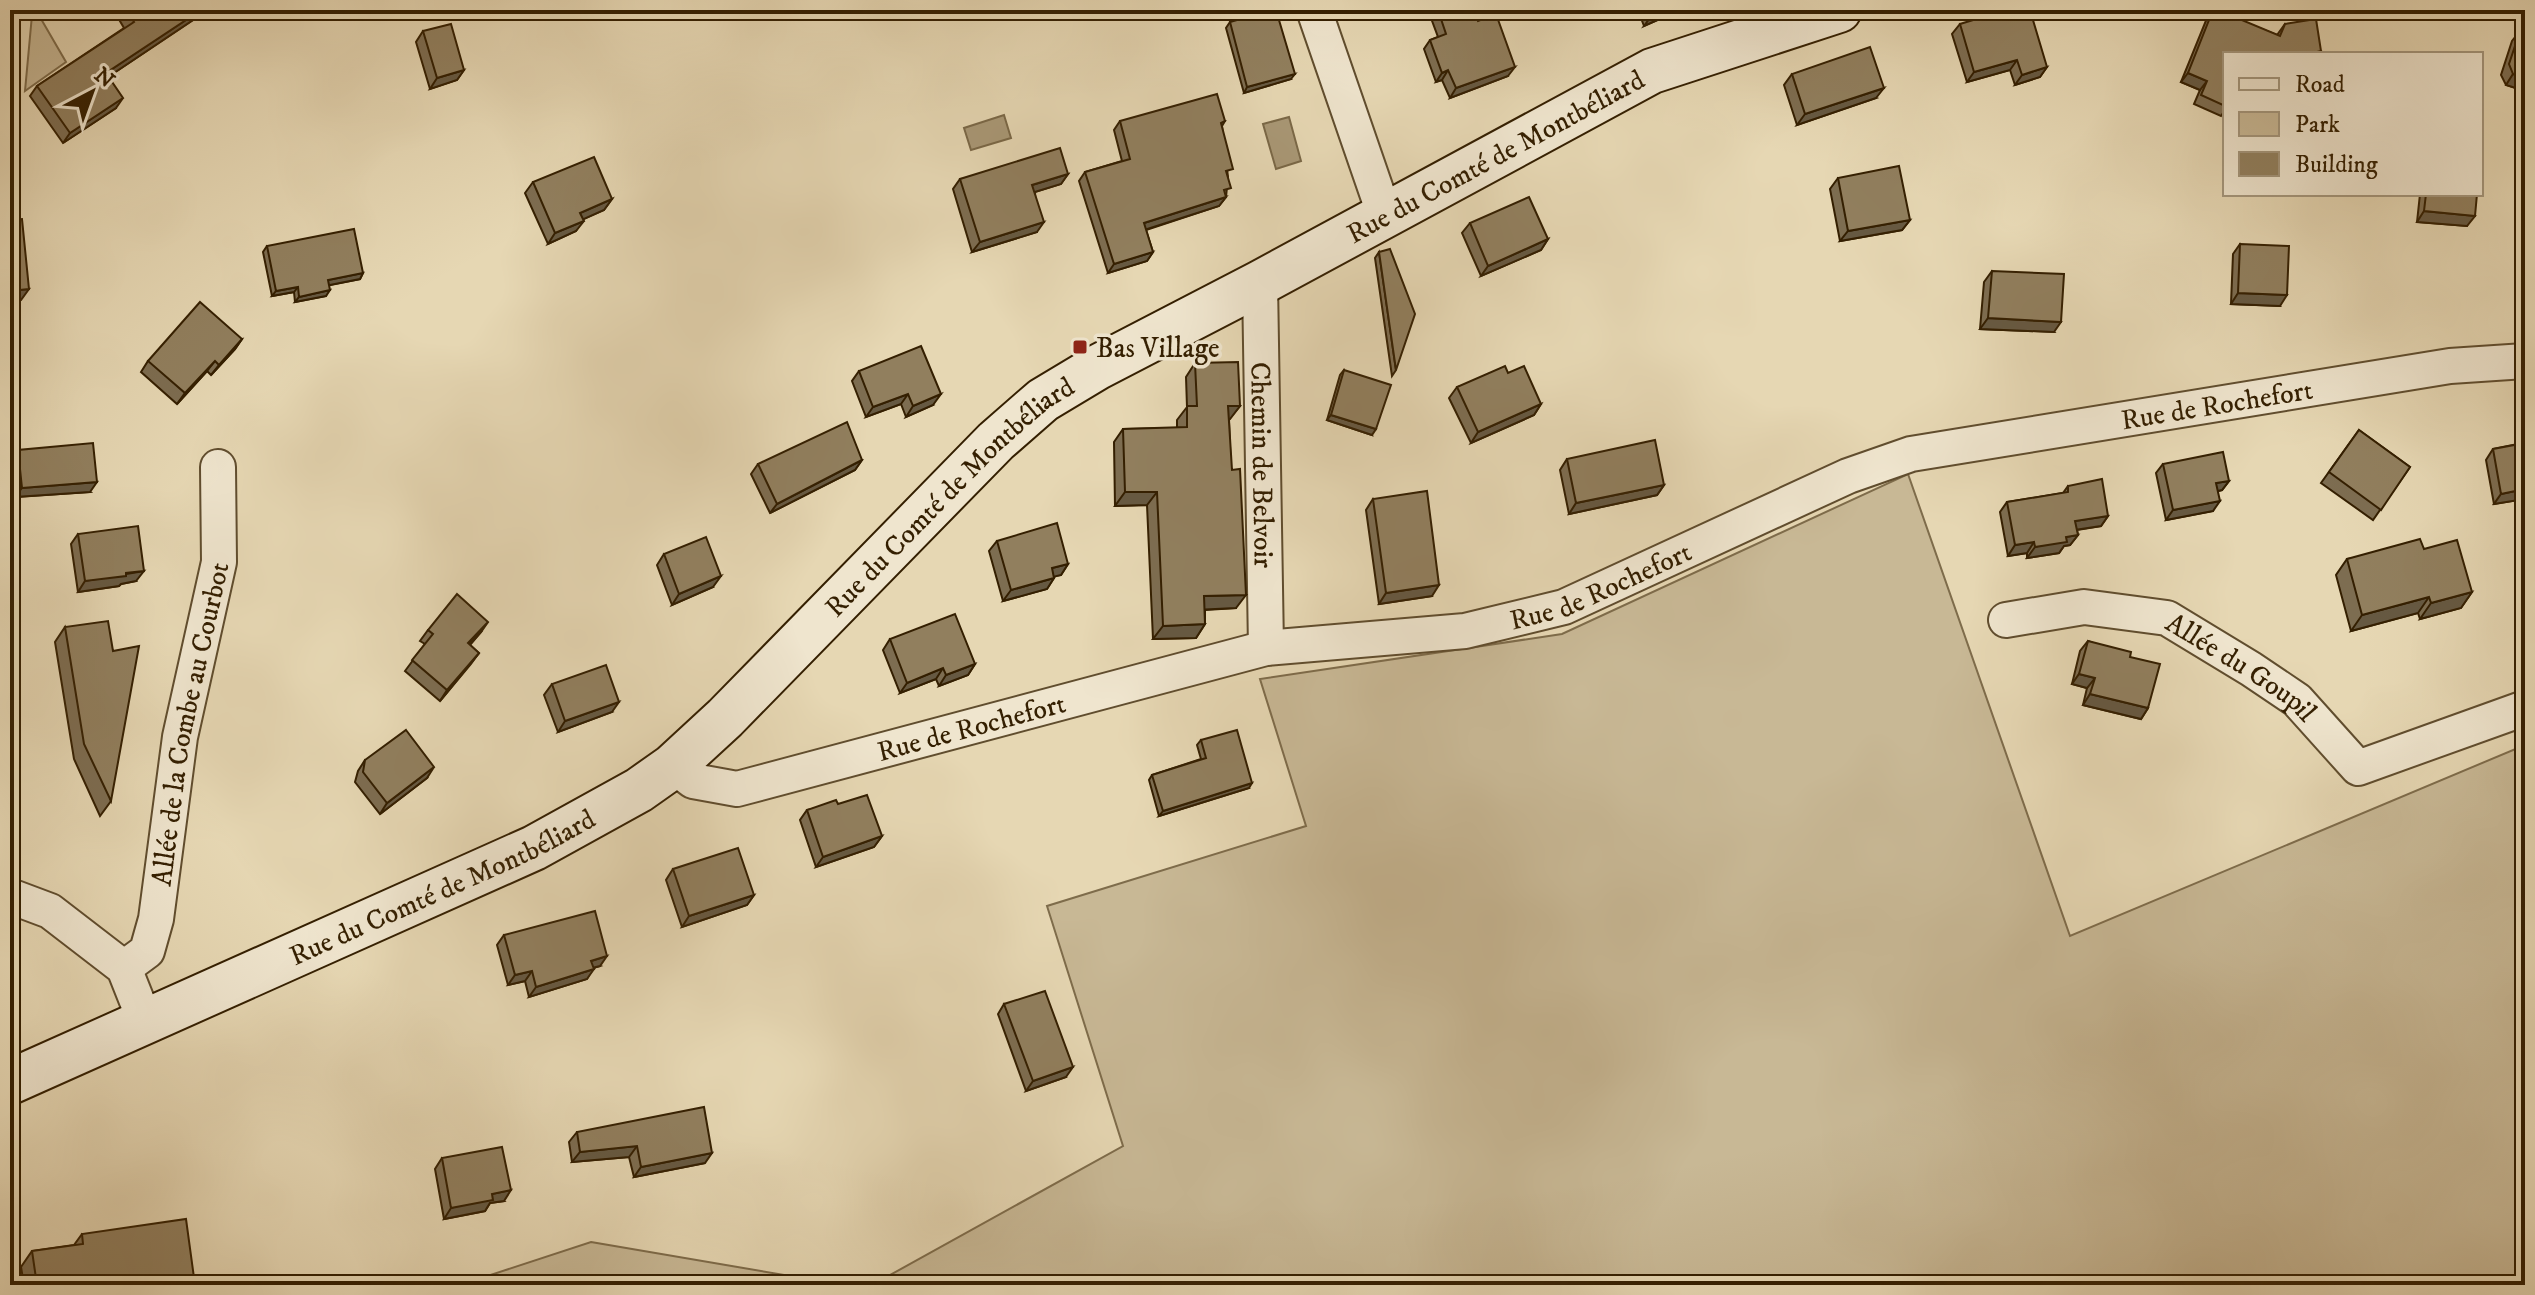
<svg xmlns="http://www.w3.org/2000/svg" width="2535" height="1295" viewBox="0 0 2535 1295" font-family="'IM FELL DW Pica',serif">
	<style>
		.green { fill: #c8b895; stroke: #7e6c4b; stroke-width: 2 }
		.water { fill: #a99876; stroke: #7a6847; stroke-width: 2 }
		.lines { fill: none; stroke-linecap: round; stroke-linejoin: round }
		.street-casing { stroke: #604d2e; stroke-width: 38 }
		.secondary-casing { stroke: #341f01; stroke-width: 48 }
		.street { stroke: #efe5ce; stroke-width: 34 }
		.secondary { stroke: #efe5ce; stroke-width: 44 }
		.wall { fill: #7d6d51; stroke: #341f01; stroke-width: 2 }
		.shaded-wall { fill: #665942; stroke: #341f01; stroke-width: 2 }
		.building { fill: #917f5e; stroke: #341f01; stroke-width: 2 }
		.poi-dot { fill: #8f2418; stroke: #efe5ce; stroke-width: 3 }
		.labels { text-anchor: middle; stroke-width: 7; stroke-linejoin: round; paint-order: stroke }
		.street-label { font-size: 28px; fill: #341f01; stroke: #efe5ce }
		.poi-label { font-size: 28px; fill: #341f01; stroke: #efe5ce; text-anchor: start }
	</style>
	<rect width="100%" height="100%" fill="#e6d7b3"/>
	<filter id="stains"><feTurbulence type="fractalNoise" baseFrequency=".0025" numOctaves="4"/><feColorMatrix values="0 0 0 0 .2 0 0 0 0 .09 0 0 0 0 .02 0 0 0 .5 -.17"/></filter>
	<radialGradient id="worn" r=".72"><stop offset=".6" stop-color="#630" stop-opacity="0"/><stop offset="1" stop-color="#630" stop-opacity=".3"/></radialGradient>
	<!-- green -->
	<g class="green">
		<polygon points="37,12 66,62 25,91 32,15"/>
		<polygon points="1908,474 2070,936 2525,745 2525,1285 872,1285 1123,1146 1047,906 1306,826 1260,679 1562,634"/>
		<polygon points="591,1242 843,1285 460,1285"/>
	</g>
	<!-- water -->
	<g class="water">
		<polygon points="1004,115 1011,138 971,150 964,128"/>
		<polygon points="1289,117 1301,161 1276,169 1263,124"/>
	</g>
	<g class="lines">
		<!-- street casing -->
		<g class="street-casing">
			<g id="street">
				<polyline points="1314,10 1385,216"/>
				<path id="s1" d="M 1260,283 L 1266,648"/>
				<path id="s2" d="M 2006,620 L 2084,607 L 2167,618 L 2251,669 L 2297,700 L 2358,768 L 2525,708"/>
				<path id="s3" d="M 673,766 L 693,781 L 737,789 L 1266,648 L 1465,631 L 1564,607 L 1848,476 L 1911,454 L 2450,366 L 2525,361"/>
				<polyline points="10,896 50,911 124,968 145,1021"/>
				<path id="s4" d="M 124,968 L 147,951 L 156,919 L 180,737 L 219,562 L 218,467"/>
			</g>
		</g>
		<!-- secondary casing -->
		<g class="secondary-casing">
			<g id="secondary">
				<path id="s5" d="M 10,1082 L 534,848 L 639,790 L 673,766 L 725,718 L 996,441 L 1043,400 L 1098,367 L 1260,283 L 1652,71 L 1839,10"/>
			</g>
		</g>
		<!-- street -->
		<use href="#street" class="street"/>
		<!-- secondary -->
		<use href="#secondary" class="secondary"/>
	</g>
	<!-- wall -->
	<g class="wall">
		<polygon points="121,10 202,10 196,18 108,77 116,108 63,143 30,96 37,86 124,28 117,16"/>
		<polygon points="1428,10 1473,10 1478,21 1508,76 1450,98 1442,80 1436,82 1424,49 1430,40 1438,37"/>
		<polygon points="1638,10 1680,10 1644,26"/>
		<polygon points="2213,10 2277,35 2285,24 2321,51 2318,54 2225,54 2225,110 2221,116 2194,104 2200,90 2181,82 2207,18"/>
		<polygon points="1230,22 1291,79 1244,93 1226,28"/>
		<polygon points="1960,24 2047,67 2040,77 2015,85 2010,70 1967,82 1952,34"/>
		<polygon points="423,31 464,70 457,80 430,89 416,42"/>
		<polygon points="2520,31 2525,91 2506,85 2501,75 2512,41"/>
		<polygon points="1792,74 1876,98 1797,125 1784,85"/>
		<polygon points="1120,121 1225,121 1222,126 1228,177 1226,197 1219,206 1146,230 1153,252 1147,261 1108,273 1079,181 1085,172 1122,161 1114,130"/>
		<polygon points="1068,174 1061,184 1035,192 1037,232 972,252 953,189 960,179"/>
		<polygon points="1838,178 1910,220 1902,230 1840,241 1830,189"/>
		<polygon points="533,182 612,199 604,210 583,219 576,231 548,244 525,193"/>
		<polygon points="2420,194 2477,194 2467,226 2417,222"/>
		<polygon points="1470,223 1548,239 1541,250 1481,276 1462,233"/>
		<polygon points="2240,244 2280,306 2231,304 2233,254"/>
		<polygon points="267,246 363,273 360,279 329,285 326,296 295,302 294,292 272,296 263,252"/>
		<polygon points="1379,252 1396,370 1392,376 1375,258"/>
		<polygon points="1992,271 2054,332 1980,329 1984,282"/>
		<polygon points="242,339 235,349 211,375 207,371 177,404 141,372 148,361"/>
		<polygon points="1195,363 1240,406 1229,419 1236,608 1205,610 1205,624 1196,638 1153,639 1147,505 1115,506 1114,442 1123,429 1177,428 1177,420 1187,407 1186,377"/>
		<polygon points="1344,370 1372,435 1327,420 1340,375"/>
		<polygon points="859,371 933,405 906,417 901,404 866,417 852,381"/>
		<polygon points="1508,373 1541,404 1534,415 1471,443 1449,398 1457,387"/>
		<polygon points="2524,428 2525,499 2494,504 2486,460 2493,449 2518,444 2517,439"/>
		<polygon points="2359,430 2410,467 2373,520 2321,483"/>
		<polygon points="18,450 90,492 15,497 12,459"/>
		<polygon points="1567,459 1664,485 1657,495 1569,514 1560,470"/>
		<polygon points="862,460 855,470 770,513 751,474 758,464"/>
		<polygon points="2163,464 2229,481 2222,490 2218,491 2213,511 2166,520 2156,473"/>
		<polygon points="2068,486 2108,516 2101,526 2077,530 2078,535 2070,545 2064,546 2059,553 2027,558 2027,553 2008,556 2000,512 2007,502 2063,493"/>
		<polygon points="1373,499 1432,596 1379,604 1366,510"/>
		<polygon points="78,534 136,581 121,584 119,586 78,592 71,544"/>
		<polygon points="997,541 1068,564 1061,575 1054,576 1054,578 1047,589 1003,601 989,551"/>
		<polygon points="2424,549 2472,592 2461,608 2420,619 2418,613 2351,631 2336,575 2347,559"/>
		<polygon points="664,554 713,587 672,605 657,565"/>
		<polygon points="65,627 111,801 100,816 74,759 55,642"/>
		<polygon points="428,630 481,632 470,645 479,653 440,701 405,671 425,644 420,641"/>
		<polygon points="890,639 975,664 968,675 939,686 936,679 900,693 883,650"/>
		<polygon points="2088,641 2130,657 2148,708 2141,719 2083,705 2087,688 2072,684 2080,651"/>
		<polygon points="552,684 612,712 558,732 544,695"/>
		<polygon points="1201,740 1249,788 1159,816 1149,780 1152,775 1201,759 1197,745"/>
		<polygon points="365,760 427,778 380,814 355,782 358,771"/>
		<polygon points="838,804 882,836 874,847 816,867 800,820 807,810"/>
		<polygon points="673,869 754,895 747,905 682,927 666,880"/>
		<polygon points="504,935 600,966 593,968 587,979 529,997 525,981 508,985 497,945"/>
		<polygon points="1004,1004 1066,1077 1026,1091 998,1014"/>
		<polygon points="577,1132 705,1163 634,1177 629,1157 572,1162 569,1142"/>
		<polygon points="442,1158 504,1201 490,1203 485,1211 444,1219 435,1169"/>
		<polygon points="82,1234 195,1285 24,1285 21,1267 32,1251 74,1245"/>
	</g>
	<!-- shaded-wall -->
	<g class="shaded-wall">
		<polygon points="201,10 202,10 196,18 99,83 106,73"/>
		<polygon points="1664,10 1680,10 1644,26 1652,15"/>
		<polygon points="2017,60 2010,70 1967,82 1974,72"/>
		<polygon points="1515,67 1508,76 1450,98 1456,88"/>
		<polygon points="2047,67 2040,77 2015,85 2022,75"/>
		<polygon points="464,70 457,80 430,89 437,78"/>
		<polygon points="1448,70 1442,80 1436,82 1442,73"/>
		<polygon points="2188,73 2207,81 2200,90 2181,82"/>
		<polygon points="1295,74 1291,79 1244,93 1247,87"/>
		<polygon points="2513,74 2525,78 2525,91 2506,85"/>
		<polygon points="1884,88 1876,98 1797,125 1805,114"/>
		<polygon points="123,98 116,108 63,143 70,133"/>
		<polygon points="1068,174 1061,184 1025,195 1032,185"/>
		<polygon points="1226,197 1219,206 1138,232 1144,223"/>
		<polygon points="612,199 604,210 573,224 580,213"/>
		<polygon points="2424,211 2475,216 2467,226 2417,222"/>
		<polygon points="1910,220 1902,230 1840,241 1848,231"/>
		<polygon points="584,221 576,231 548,244 555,233"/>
		<polygon points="1044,222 1037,232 972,252 980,242"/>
		<polygon points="1548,239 1541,250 1481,276 1488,266"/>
		<polygon points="1153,252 1147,261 1108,273 1114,264"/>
		<polygon points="363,273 360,279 325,286 328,280"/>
		<polygon points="298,287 294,292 272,296 276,291"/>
		<polygon points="29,289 21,300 10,301 10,291"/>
		<polygon points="330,290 326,296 295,302 299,297"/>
		<polygon points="2238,293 2287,295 2280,306 2231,304"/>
		<polygon points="1988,318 2061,322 2054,332 1980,329"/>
		<polygon points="242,339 235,349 211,375 219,365"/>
		<polygon points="215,361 207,371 177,404 185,393"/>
		<polygon points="908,394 901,404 866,417 873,407"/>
		<polygon points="941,394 933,405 906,417 913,406"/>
		<polygon points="1541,404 1534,415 1471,443 1478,432"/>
		<polygon points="1228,406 1240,406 1230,419 1219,420"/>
		<polygon points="1331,415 1376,429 1372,435 1327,420"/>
		<polygon points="862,460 855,470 770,513 777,504"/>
		<polygon points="2229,481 2222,490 2210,493 2216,483"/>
		<polygon points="97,482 90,492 15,497 22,488"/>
		<polygon points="1664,485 1657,495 1569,514 1576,503"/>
		<polygon points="2525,489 2525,499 2494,504 2501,494"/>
		<polygon points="1125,492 1157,492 1147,505 1115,506"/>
		<polygon points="2220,501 2213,511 2166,520 2173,510"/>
		<polygon points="2108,516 2101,526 2068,531 2075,521"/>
		<polygon points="2078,535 2070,545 2064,546 2059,553 2027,558 2035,547 2066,537"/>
		<polygon points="2034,542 2027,553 2008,556 2015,545"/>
		<polygon points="1068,564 1061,575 1045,579 1052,568"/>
		<polygon points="144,571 136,581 121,584 119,586 78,592 85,581"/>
		<polygon points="721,576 713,587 672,605 679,594"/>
		<polygon points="1054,578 1047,589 1003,601 1011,590"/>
		<polygon points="1439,585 1432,596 1379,604 1386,593"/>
		<polygon points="2472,592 2461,608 2420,619 2431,603"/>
		<polygon points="1246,595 1236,608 1195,610 1204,596"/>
		<polygon points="2429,597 2418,613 2351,631 2362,615"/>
		<polygon points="488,622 481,632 461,654 468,643"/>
		<polygon points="1205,624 1196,638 1153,639 1163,626"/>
		<polygon points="479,653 471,664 440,701 447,690"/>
		<polygon points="975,664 968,675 939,686 946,675"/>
		<polygon points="943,668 936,679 900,693 907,683"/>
		<polygon points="2079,674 2095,678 2087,688 2072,684"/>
		<polygon points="2090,694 2148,708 2141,719 2083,705"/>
		<polygon points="619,702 612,712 558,732 565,721"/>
		<polygon points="434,767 427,778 380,814 387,803"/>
		<polygon points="1252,783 1249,788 1159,816 1163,811"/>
		<polygon points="882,836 874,847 816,867 823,857"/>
		<polygon points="754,895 747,905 682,927 689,916"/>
		<polygon points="607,956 600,966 584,970 591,961"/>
		<polygon points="594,969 587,979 529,997 536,987"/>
		<polygon points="532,971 525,981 508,985 515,975"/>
		<polygon points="1073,1067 1066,1077 1026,1091 1033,1081"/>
		<polygon points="637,1146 629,1157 572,1162 580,1152"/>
		<polygon points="712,1153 705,1163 634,1177 641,1167"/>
		<polygon points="511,1190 504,1201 490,1203 485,1211 444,1219 451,1208 492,1194"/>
	</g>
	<!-- building -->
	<g class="building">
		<polygon points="126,10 201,10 106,73 123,98 70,133 37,86 134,22"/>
		<polygon points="1272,10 1276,10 1295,74 1247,87 1230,22"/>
		<polygon points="1438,10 1473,10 1478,21 1496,14 1515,67 1456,88 1448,70 1442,73 1430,40 1446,34"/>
		<polygon points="1650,10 1664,10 1652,15"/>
		<polygon points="2006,10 2030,10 2047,67 2022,75 2017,60 1974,72 1960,24"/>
		<polygon points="2213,10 2218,10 2280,36 2285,24 2316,19 2321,51 2309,54 2225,54 2225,106 2201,95 2207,81 2188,73"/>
		<polygon points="451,24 464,70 437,78 423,31"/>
		<polygon points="2520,31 2525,33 2525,78 2513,74 2509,64"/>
		<polygon points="1870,47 1884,88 1805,114 1792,74"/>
		<polygon points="1217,94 1225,121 1221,123 1233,169 1226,171 1231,188 1224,190 1226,197 1144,223 1153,252 1114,264 1085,172 1130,159 1120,121"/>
		<polygon points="1060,148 1068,174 1032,185 1044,222 980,242 960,179"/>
		<polygon points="594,157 612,199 580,213 584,221 555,233 533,182"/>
		<polygon points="1899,166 1910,220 1848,231 1838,178"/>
		<polygon points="2426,194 2477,194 2475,216 2424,211"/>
		<polygon points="1529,197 1548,239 1488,266 1470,223"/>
		<polygon points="22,219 29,289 10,291 10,220"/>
		<polygon points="354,229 363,273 328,280 330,290 299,297 298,287 276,291 267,246"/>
		<polygon points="2240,244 2289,246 2287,295 2238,293"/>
		<polygon points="1390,249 1415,314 1396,370 1379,252"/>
		<polygon points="1992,271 2064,274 2061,322 1988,318"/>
		<polygon points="200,302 242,339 219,365 215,361 185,393 148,361"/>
		<polygon points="921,346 941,394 913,406 908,394 873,407 859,371"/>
		<polygon points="1238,362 1240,406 1228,406 1232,470 1240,469 1246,595 1204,596 1205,624 1163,626 1157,492 1125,492 1123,429 1187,427 1187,406 1197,406 1195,363"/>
		<polygon points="1505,366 1508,373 1524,366 1541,404 1478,432 1457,387"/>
		<polygon points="1344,370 1391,385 1376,429 1331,415"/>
		<polygon points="847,422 862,460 777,504 758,464"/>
		<polygon points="2359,430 2410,467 2381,510 2329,472"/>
		<polygon points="1655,440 1664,485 1576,503 1567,459"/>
		<polygon points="93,443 97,482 22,488 18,450"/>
		<polygon points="2525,443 2525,489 2501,494 2493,449"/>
		<polygon points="2223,452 2229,481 2216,483 2220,501 2173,510 2163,464"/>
		<polygon points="2102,479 2108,516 2075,521 2078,535 2066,537 2067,542 2035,547 2034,542 2015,545 2007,502 2068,492 2068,486"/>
		<polygon points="1427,491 1439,585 1386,593 1373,499"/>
		<polygon points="1057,523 1068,564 1052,568 1054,578 1011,590 997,541"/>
		<polygon points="138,526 144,571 126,573 126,576 85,581 78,534"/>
		<polygon points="706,537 721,576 679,594 664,554"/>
		<polygon points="2420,539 2424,549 2457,540 2472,592 2431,603 2429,597 2362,615 2347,559"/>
		<polygon points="457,594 488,622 468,643 479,653 447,690 412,660 433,634 428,630"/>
		<polygon points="955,614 975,664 946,675 943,668 907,683 890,639"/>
		<polygon points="108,621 113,651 139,646 111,801 84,744 65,627"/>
		<polygon points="2088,641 2131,652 2130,657 2160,664 2148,708 2090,694 2095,678 2079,674"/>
		<polygon points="606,665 619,702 565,721 552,684"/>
		<polygon points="406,730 434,767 387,803 363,772 365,760"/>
		<polygon points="1237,730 1252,783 1163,811 1152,775 1206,758 1201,740"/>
		<polygon points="867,795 882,836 823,857 807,810 836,800 838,804"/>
		<polygon points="738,848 754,895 689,916 673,869"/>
		<polygon points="595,911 607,956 591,961 594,969 536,987 532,971 515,975 504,935"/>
		<polygon points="1045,991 1073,1067 1033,1081 1004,1004"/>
		<polygon points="704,1107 712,1153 641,1167 637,1146 580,1152 577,1132"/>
		<polygon points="502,1147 511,1190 492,1194 493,1200 451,1208 442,1158"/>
		<polygon points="186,1219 195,1285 37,1285 32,1251 83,1244 82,1234"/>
	</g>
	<!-- markers -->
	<rect class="poi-dot" x="1072" y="339" width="16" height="16" rx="4"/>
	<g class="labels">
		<!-- street labels -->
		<g class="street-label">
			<text dy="10" stroke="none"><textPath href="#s5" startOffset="1770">Rue du Comté de Montbéliard</textPath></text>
			<text dy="10" stroke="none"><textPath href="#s3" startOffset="1608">Rue de Rochefort</textPath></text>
			<text dy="10" stroke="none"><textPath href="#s1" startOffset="182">Chemin de Belvoir</textPath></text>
			<text dy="10" stroke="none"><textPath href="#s5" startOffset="1122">Rue du Comté de Montbéliard</textPath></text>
			<text dy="10" stroke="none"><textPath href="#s3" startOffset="960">Rue de Rochefort</textPath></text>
			<text dy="10" stroke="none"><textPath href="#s2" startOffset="252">Allée du Goupil</textPath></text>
			<text dy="10" stroke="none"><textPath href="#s4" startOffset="260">Allée de la Combe au Courbot</textPath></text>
			<text dy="10" stroke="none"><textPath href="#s3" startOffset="312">Rue de Rochefort</textPath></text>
			<text dy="10" stroke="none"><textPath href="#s5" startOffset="474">Rue du Comté de Montbéliard</textPath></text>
		</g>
		<!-- poi labels -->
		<g class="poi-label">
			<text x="1096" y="357">Bas Village</text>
		</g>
	</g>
	<!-- margin -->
	<rect width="2535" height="1295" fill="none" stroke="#e6d7b3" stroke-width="40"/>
	<rect x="12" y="12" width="2511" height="1271" fill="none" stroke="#341f01" stroke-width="4"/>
	<rect x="20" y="20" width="2495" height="1255" fill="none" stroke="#341f01" stroke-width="2"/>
	<!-- legend -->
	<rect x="2223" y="52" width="260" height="144" fill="#efe5ce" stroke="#a4967c" stroke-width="2"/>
	<rect x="2239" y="78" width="40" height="12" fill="#efe5ce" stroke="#a4967c" stroke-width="2"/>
	<text x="2295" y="92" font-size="24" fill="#341f01">Road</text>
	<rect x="2239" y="112" width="40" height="24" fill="#c8b895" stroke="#a4967c" stroke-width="2"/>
	<text x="2295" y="132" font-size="24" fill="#341f01">Park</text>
	<rect x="2239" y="152" width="40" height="24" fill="#917f5e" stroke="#a4967c" stroke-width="2"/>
	<text x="2295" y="172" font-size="24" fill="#341f01">Building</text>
	<!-- north arrow -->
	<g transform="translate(92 92) rotate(41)" stroke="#efe5ce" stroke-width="6" paint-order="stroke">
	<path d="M0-6L14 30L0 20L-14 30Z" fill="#341f01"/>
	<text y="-12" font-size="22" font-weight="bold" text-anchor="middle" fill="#341f01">N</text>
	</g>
	<rect width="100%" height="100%" filter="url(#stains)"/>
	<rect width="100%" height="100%" fill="url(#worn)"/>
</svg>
